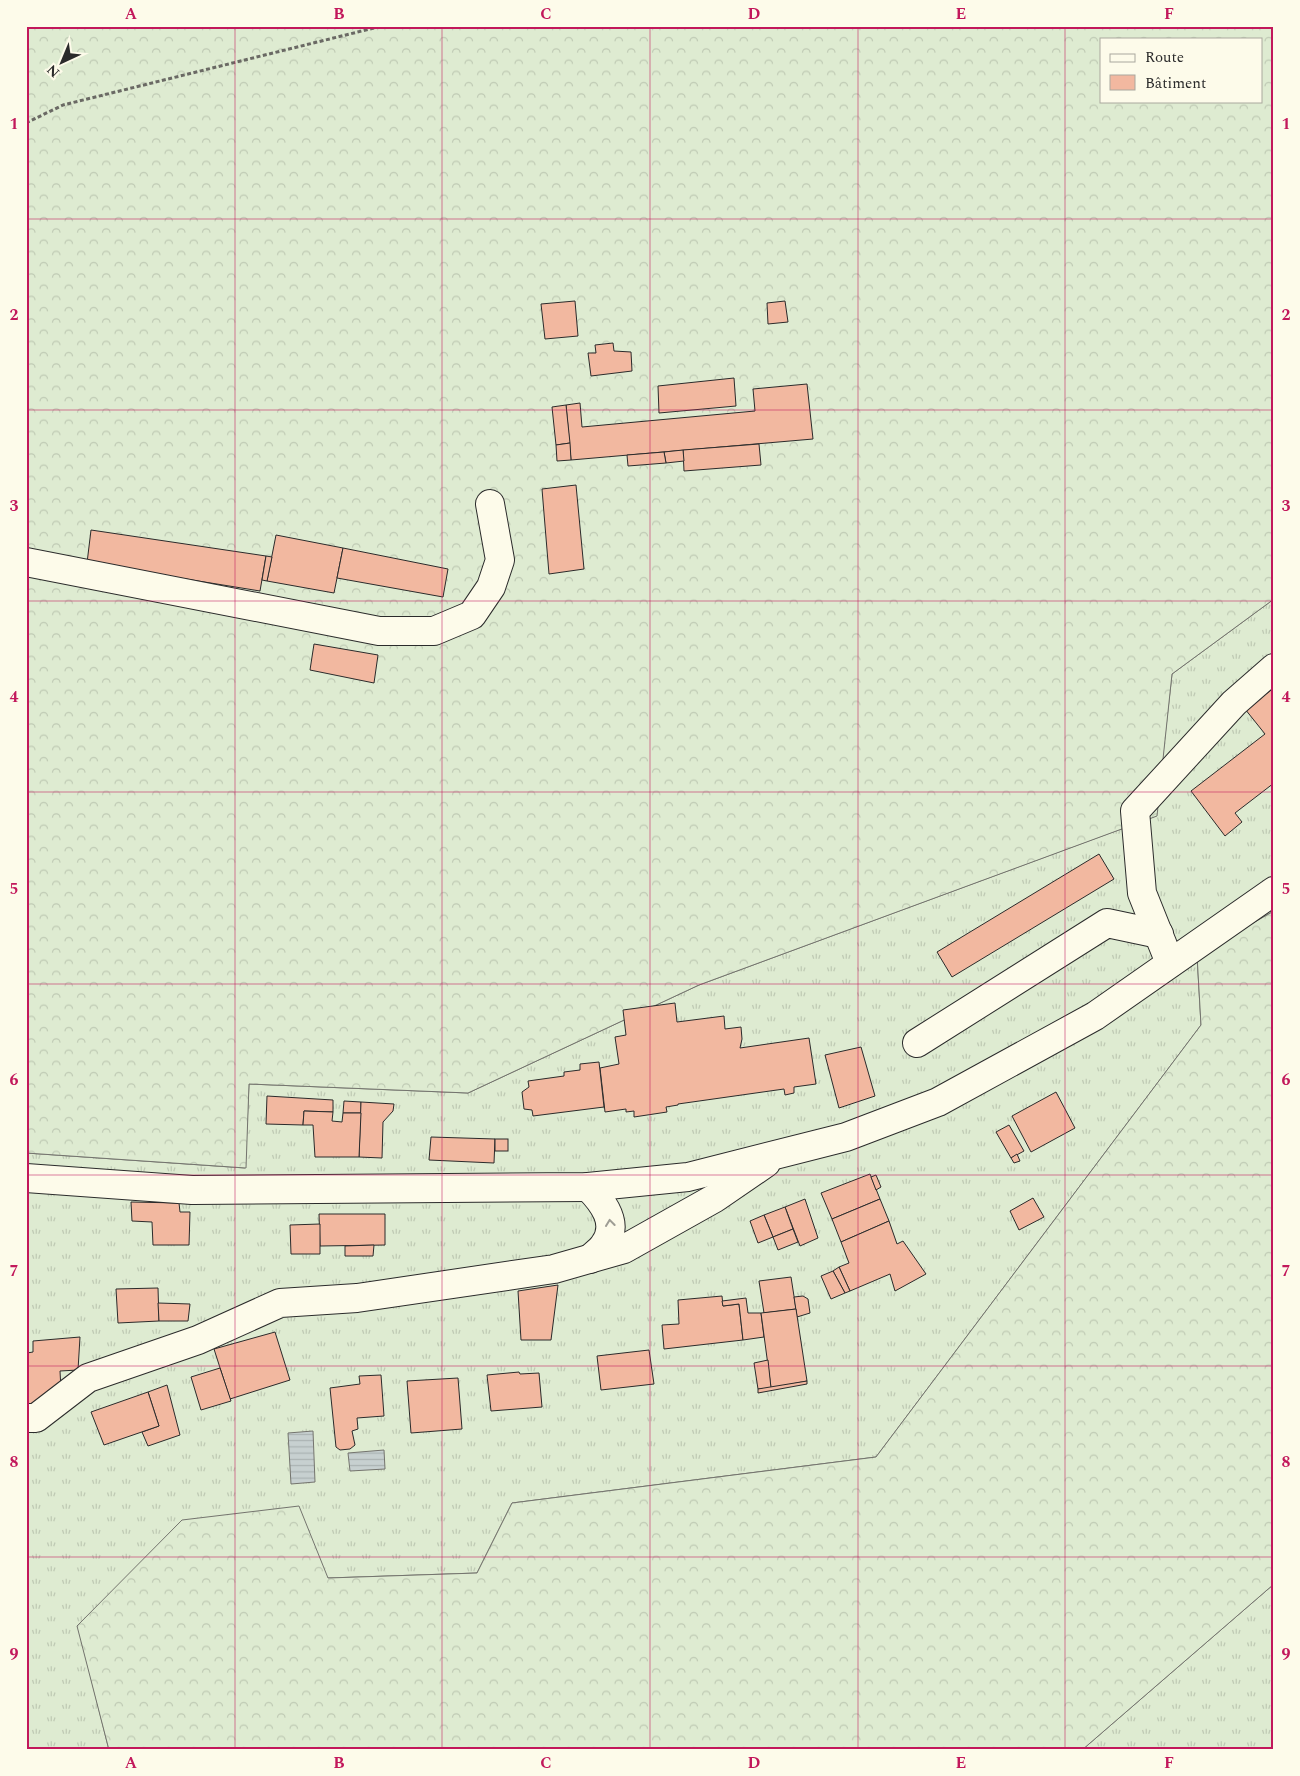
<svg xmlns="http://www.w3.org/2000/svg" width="1300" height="1776" viewBox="0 0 1300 1776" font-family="Spectral,serif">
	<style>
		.grass { fill: url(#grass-tufts); stroke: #74746e }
		.forest { fill: url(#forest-crowns); stroke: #74746e; fill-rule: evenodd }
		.water { fill: url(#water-rules); stroke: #74746e }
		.building { fill: #f2b8a0; stroke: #2b2b2b }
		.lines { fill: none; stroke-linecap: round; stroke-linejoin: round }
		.minor-casing { stroke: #2b2b2b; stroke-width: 30 }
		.path { stroke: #6a6964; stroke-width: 3; stroke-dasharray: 4 2.5; stroke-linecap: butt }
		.minor { stroke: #fdfbea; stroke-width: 28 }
		.oneway { stroke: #9e9d94 }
		.grid { fill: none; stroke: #c2185b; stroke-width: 1; stroke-opacity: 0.55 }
		.neatline { fill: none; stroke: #c2185b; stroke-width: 2 }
		.grid-label { font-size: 16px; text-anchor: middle; font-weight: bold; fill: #c2185b }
	</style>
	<defs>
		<pattern id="grass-tufts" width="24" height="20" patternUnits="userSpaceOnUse" patternTransform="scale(1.25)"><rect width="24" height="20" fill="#deebd1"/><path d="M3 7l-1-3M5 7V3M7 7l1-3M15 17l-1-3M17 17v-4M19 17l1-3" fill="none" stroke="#bfcab4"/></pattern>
		<pattern id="forest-crowns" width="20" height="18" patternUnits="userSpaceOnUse" patternTransform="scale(1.25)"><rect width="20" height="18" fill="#deebd1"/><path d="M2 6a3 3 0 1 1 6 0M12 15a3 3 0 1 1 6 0" fill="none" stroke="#bfcab4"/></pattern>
		<pattern id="water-rules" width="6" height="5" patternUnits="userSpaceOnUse" patternTransform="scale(1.25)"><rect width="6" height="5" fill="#c7d0d0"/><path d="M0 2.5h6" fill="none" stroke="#abb3b3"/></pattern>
	</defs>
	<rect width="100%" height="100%" fill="#fdfbea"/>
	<!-- grass -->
	<g class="grass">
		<polygon points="1274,599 1274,911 1197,955 1201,1025 876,1457 512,1503 477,1573 328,1578 78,1626 109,1750 26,1750 26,1271 28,1270 26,1247 26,1153 245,1168 249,1084 468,1093 699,985 1156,816 1172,674"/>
		<polygon points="1274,1584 1274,1750 1082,1750"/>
	</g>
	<!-- forest -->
	<g class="forest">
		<path d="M 26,26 L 1274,26 L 1274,599 L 1172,674 L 1157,816 L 699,985 L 468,1093 L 249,1084 L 246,1168 L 26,1153 ZM 1101,39 L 1261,39 L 1261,101 L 1101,101 Z"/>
		<polygon points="1274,911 1274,1584 1082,1750 109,1750 77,1626 182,1520 299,1506 328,1578 477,1573 512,1503 876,1457 1201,1025 1197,955"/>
	</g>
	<!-- water -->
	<g class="water">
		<polygon points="313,1431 315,1482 291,1484 288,1433"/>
		<polygon points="384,1450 385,1469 350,1471 348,1453"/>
	</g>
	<!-- building -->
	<g class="building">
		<polygon points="575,301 578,336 545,339 541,304"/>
		<polygon points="785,301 788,322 768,324 767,303"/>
		<polygon points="613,343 614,351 631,352 632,371 591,376 588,353 596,353 595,345"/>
		<polygon points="734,378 736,406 659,413 658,386"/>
		<polygon points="807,384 813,439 571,460 566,405 580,403 582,427 755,411 753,389"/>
		<polygon points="566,405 570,443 556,445 552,407"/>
		<polygon points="570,443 571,460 557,461 556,445"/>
		<polygon points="759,444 761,465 684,471 683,450"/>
		<polygon points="683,450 684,461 666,463 664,452"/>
		<polygon points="664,452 666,463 628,466 627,455"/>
		<polygon points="576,485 584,569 549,574 542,489"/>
		<polygon points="91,530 266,556 260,591 87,563"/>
		<polygon points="276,535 343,548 334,593 267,581"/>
		<polygon points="343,548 448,569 443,597 337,578"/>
		<polygon points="266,556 272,557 267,581 262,580"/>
		<polygon points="314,644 378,655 374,683 310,670"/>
		<polygon points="1274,688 1274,783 1235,813 1242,822 1225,836 1191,791 1265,734 1245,709"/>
		<polygon points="1099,854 1114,879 952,977 937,952"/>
		<polygon points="675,1003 677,1022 724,1016 725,1029 741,1027 742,1039 740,1048 809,1038 816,1084 794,1087 794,1093 785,1095 784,1089 678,1104 678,1105 666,1107 667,1112 634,1117 634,1111 626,1112 626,1109 605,1112 600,1068 619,1064 615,1037 626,1035 623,1010"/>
		<polygon points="861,1047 875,1096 839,1108 825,1055"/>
		<polygon points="599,1062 604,1107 533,1116 532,1110 524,1109 522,1092 529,1087 528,1081 564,1076 564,1072 580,1070 580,1064"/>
		<polygon points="1056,1092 1075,1128 1031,1152 1012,1116"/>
		<polygon points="267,1096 333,1100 333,1112 304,1111 303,1125 266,1124"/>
		<polygon points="344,1101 361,1102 361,1113 343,1113"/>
		<polygon points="361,1102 394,1104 393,1111 383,1122 382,1158 359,1157"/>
		<polygon points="304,1111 333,1112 332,1121 342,1122 343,1113 361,1113 359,1157 315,1157 313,1125 303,1125"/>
		<polygon points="1009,1125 1024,1151 1011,1158 996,1132"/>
		<polygon points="431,1137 495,1139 494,1163 429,1160"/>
		<rect x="495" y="1139" width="13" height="12"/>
		<polygon points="1017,1154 1020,1161 1014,1163 1011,1158"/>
		<polygon points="870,1174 880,1199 832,1219 821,1193"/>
		<polygon points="876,1175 881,1187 876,1190 871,1177"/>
		<polygon points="1033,1198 1044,1217 1019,1230 1010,1211"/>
		<polygon points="805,1199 818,1238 800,1246 785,1207"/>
		<polygon points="880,1199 889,1221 841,1242 832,1219"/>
		<polygon points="131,1202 179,1203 180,1212 190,1212 189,1245 153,1245 152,1222 132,1221"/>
		<polygon points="785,1207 793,1229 773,1237 764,1215"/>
		<polygon points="319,1214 385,1214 385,1245 320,1246"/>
		<polygon points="764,1215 773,1237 758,1243 750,1221"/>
		<polygon points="889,1221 897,1244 903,1241 926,1274 895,1291 890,1274 850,1291 839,1267 849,1263 841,1242"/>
		<polygon points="320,1224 320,1254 291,1254 290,1225"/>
		<polygon points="793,1229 798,1242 778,1250 773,1237"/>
		<polygon points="374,1245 373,1256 345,1256 345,1246"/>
		<polygon points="839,1267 850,1291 845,1293 833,1271"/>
		<polygon points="833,1271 845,1293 831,1299 821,1276"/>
		<polygon points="791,1277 796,1309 764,1313 759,1281"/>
		<polygon points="558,1285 551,1340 521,1340 518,1291"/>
		<polygon points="158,1288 159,1321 118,1323 116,1289"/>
		<polygon points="722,1296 723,1306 739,1304 743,1340 664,1349 662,1325 679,1324 678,1300"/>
		<polygon points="803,1296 808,1299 810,1313 797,1317 794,1297"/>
		<polygon points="746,1298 748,1313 761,1313 764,1337 743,1340 739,1304 723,1306 722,1301"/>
		<polygon points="158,1303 190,1304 188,1321 159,1321"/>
		<polygon points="796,1309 807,1381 771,1388 761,1313"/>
		<polygon points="275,1332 290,1380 230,1399 214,1349"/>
		<polygon points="80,1337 78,1370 60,1371 61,1390 30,1405 26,1405 27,1353 33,1352 33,1341"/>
		<polygon points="649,1350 654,1384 601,1390 597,1356"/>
		<polygon points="768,1360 771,1388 758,1389 754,1363"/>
		<polygon points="220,1368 231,1401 201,1410 191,1377"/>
		<polygon points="519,1372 520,1374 539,1373 542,1407 491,1411 487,1375"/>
		<polygon points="381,1375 384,1416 357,1418 358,1429 352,1431 355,1445 350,1449 340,1450 336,1447 330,1388 360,1384 359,1376"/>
		<polygon points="458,1378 462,1429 411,1433 407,1381"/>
		<polygon points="807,1381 807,1384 758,1393 758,1389"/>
		<polygon points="167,1385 180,1435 148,1446 142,1432 159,1426 148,1392"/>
		<polygon points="148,1392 159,1426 104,1445 91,1412"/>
	</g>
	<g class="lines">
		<!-- minor casing -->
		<g class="minor-casing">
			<g id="minor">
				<polyline points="26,562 379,631 434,631 472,615 491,587 500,560 490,504"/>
				<polyline points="1170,963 1142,893 1135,811 1234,703 1274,668"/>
				<polyline points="917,1043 1107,923 1159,934"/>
				<polyline points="26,1178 192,1190 588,1187 688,1177 846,1137 938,1102 1095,1016 1274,891"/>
				<path d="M 588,1187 C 603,1202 620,1224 604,1245 C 601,1250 595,1254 590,1259"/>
				<polyline points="26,1418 36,1418 88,1378 198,1340 280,1303 357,1298 554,1269 624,1249 715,1198 766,1163"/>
			</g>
		</g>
		<!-- path -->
		<polyline class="path" points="26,123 63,105 382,26"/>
		<!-- minor -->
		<use href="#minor" class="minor"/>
	</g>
	<!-- one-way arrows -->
	<defs><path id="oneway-chevron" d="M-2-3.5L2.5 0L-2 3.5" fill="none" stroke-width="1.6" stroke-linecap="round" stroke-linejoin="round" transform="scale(1.25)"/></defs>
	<use class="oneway" href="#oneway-chevron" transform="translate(610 1223) rotate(-97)"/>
	<!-- grid -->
	<path class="grid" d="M 235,26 L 235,1750M 442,26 L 442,1750M 650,26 L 650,1750M 858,26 L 858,1750M 1065,26 L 1065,1750M 26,219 L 1274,219M 26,410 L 1274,410M 26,601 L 1274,601M 26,792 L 1274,792M 26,984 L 1274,984M 26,1175 L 1274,1175M 26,1366 L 1274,1366M 26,1557 L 1274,1557"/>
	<!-- border -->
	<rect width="1300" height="1776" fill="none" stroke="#fdfbea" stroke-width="55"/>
	<!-- legend -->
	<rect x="1100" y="38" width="162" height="65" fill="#fdfbea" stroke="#a9a89e"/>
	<rect x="1110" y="54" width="25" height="8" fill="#fdfbea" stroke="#a9a89e"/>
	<text x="1145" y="62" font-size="15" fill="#2b2b2b">Route</text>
	<rect x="1110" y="75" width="25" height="15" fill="#f2b8a0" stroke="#a9a89e"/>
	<text x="1145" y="88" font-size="15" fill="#2b2b2b">Bâtiment</text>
	<!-- north arrow -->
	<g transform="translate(62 62) rotate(224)" stroke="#fdfbea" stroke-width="4" paint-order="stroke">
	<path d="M0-4L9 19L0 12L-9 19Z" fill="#2b2b2b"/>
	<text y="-8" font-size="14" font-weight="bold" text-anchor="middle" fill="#2b2b2b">N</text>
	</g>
	<rect x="28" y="28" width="1244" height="1720" class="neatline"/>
	<g class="grid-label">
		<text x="131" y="19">A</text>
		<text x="339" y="19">B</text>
		<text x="546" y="19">C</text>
		<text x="754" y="19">D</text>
		<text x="961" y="19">E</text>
		<text x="1169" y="19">F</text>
		<text x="14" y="129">1</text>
		<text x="1286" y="129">1</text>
		<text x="14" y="320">2</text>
		<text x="1286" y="320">2</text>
		<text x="14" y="511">3</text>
		<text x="1286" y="511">3</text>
		<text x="14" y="702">4</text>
		<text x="1286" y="702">4</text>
		<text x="14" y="894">5</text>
		<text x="1286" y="894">5</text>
		<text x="14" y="1085">6</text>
		<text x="1286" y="1085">6</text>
		<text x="14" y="1276">7</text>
		<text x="1286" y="1276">7</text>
		<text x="14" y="1467">8</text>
		<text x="1286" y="1467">8</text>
		<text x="14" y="1659">9</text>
		<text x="1286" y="1659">9</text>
		<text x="131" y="1768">A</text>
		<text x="339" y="1768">B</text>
		<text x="546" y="1768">C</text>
		<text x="754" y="1768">D</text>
		<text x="961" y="1768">E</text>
		<text x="1169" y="1768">F</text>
	</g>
</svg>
